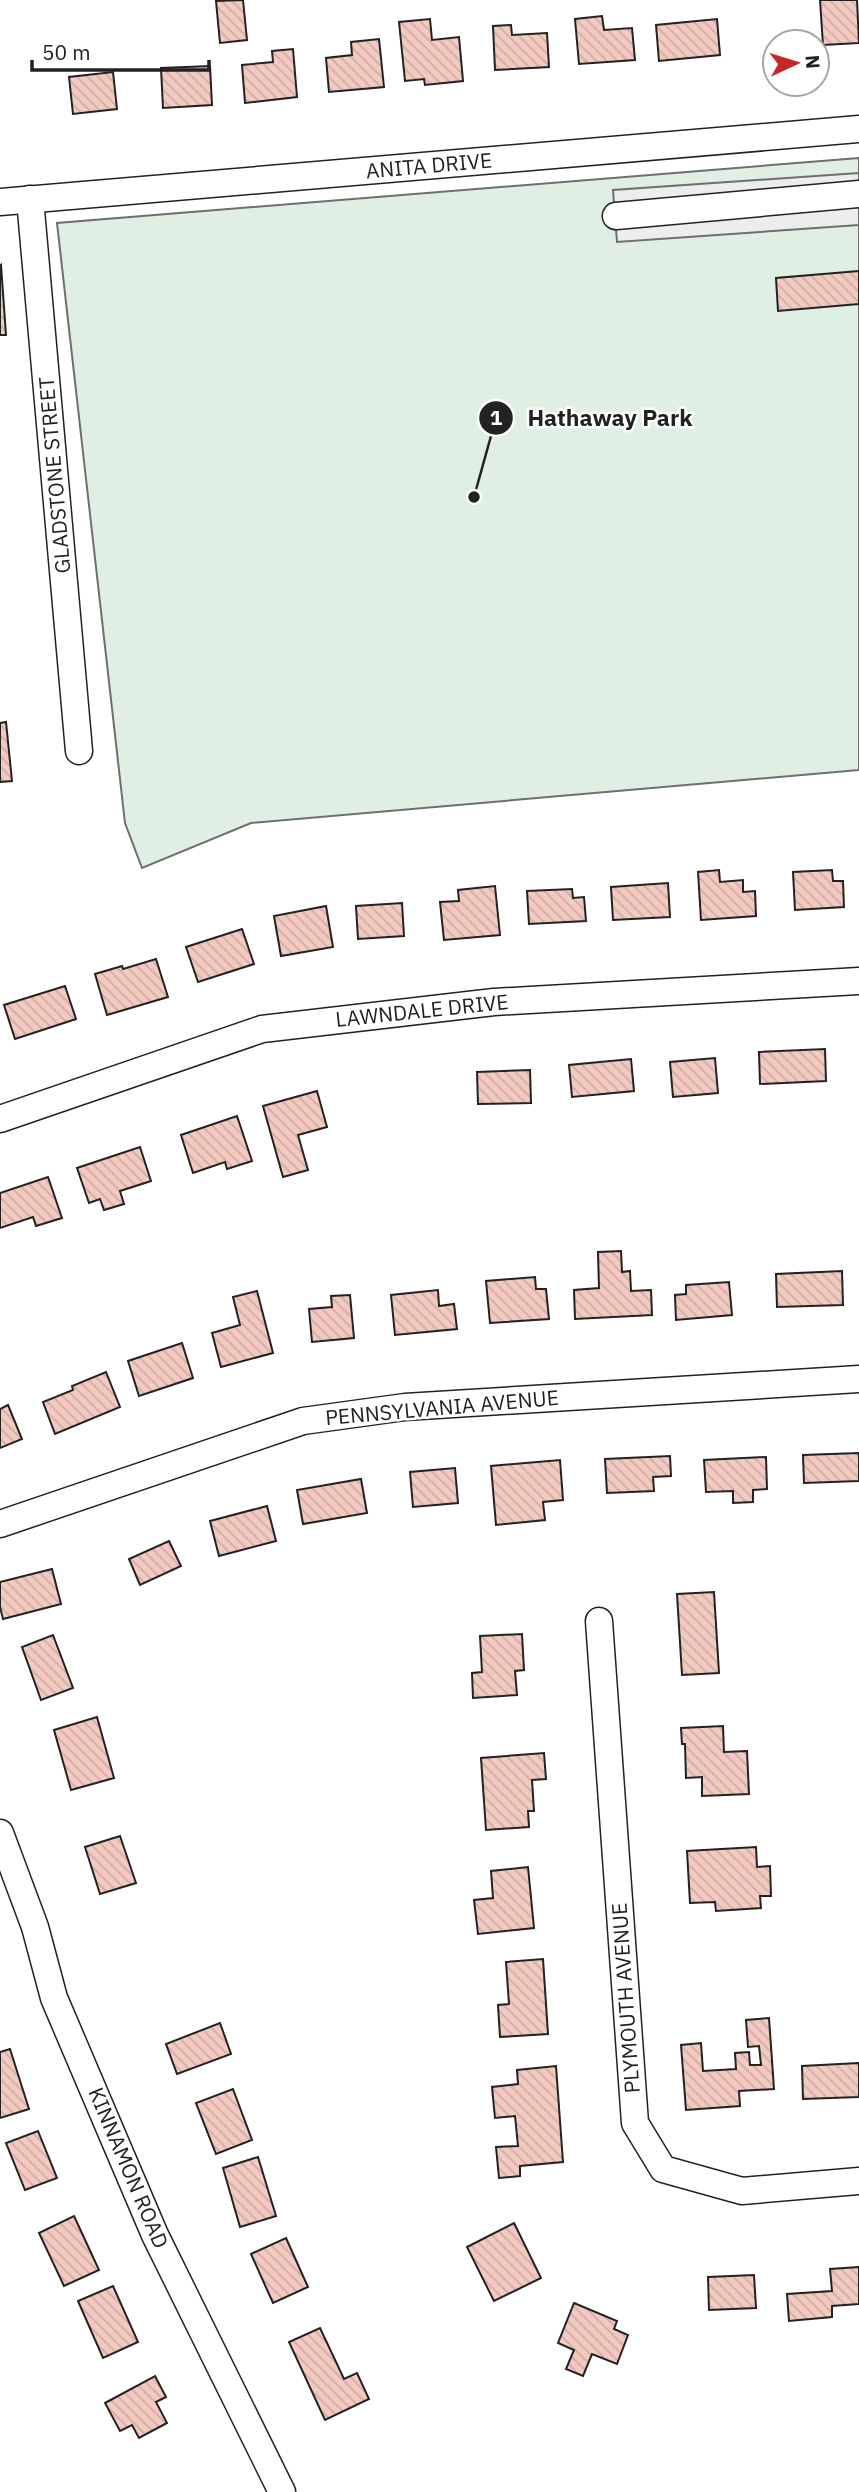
<svg xmlns="http://www.w3.org/2000/svg" width="859" height="2492" viewBox="0 0 859 2492" font-family="'IBM Plex Sans',sans-serif">
	<style>
		.park { fill: #e0efe3; stroke: #6f6f6f; stroke-width: 2 }
		.parking { fill: #ededed; stroke: #6f6f6f; stroke-width: 2 }
		.building { fill: url(#building-back-hatch); stroke: #222; stroke-width: 2 }
		.lines { fill: none; stroke-linecap: round; stroke-linejoin: round }
		.minor-casing { stroke: #222; stroke-width: 29 }
		.minor { stroke: #fff; stroke-width: 26 }
		.labels { text-anchor: middle; stroke-width: 5; stroke-linejoin: round; paint-order: stroke }
		.street-label { font-size: 21px; fill: #222; stroke: #fff }
		.leader { fill: none; stroke: #222; stroke-width: 2.5 }
		.callout-dot { fill: #222; stroke: #fff; stroke-width: 2.5 }
		.mark-label { font-size: 21px; text-anchor: middle; font-weight: bold; fill: #fff }
		.callout-label { font-size: 23px; text-anchor: middle; font-weight: bold; fill: #222; stroke: #fff; stroke-width: 5; stroke-linejoin: round; paint-order: stroke }
	</style>
	<defs>
		<pattern id="building-back-hatch" width="6" height="6" patternUnits="userSpaceOnUse" patternTransform="scale(1.75)"><rect width="6" height="6" fill="#f3c9c0"/><path d="M-1 5l2 2M0 0l6 6M5-1l2 2" fill="none" stroke="#d0aca5"/></pattern>
	</defs>
	<rect width="100%" height="100%" fill="#fff"/>
	<!-- park -->
	<polygon class="park" points="859,158 859,770 251,823 142,868 125,823 57,223"/>
	<!-- parking -->
	<polygon class="parking" points="859,173 859,225 617,242 613,190"/>
	<!-- building -->
	<g class="building">
		<polygon points="243,0 247,40 220,43 216,1"/>
		<polygon points="820,0 857,0 859,43 823,45"/>
		<polygon points="602,16 604,30 632,28 635,60 579,64 575,19"/>
		<polygon points="430,19 432,40 459,37 463,81 425,85 424,79 405,81 399,22"/>
		<polygon points="717,19 720,55 659,61 656,25"/>
		<polygon points="511,25 512,35 547,33 549,67 495,70 493,26"/>
		<polygon points="379,39 384,87 329,92 326,58 352,55 351,42"/>
		<polygon points="293,49 297,97 245,103 242,65 273,62 272,51"/>
		<polygon points="210,66 212,105 163,108 161,68"/>
		<polygon points="113,72 117,109 73,114 69,77"/>
		<polygon points="1,265 6,335 0,335 0,266"/>
		<polygon points="859,271 859,304 778,311 776,278"/>
		<polygon points="6,722 12,781 0,782 0,723"/>
		<polygon points="719,870 720,882 743,880 743,892 755,891 756,916 701,920 698,872"/>
		<polygon points="832,870 833,881 843,881 844,907 795,910 793,872"/>
		<polygon points="668,883 670,917 613,920 611,887"/>
		<polygon points="495,886 500,935 444,940 440,902 459,901 458,890"/>
		<polygon points="572,889 573,898 584,897 586,921 529,924 527,891"/>
		<polygon points="402,903 404,936 358,939 356,906"/>
		<polygon points="326,906 333,947 281,956 274,916"/>
		<polygon points="242,929 254,964 198,982 186,947"/>
		<polygon points="156,959 168,997 107,1015 95,974 122,966 123,969"/>
		<polygon points="65,986 76,1019 15,1039 4,1005"/>
		<polygon points="825,1049 826,1081 760,1084 759,1052"/>
		<polygon points="715,1058 718,1093 673,1097 670,1062"/>
		<polygon points="631,1059 634,1091 572,1097 569,1065"/>
		<polygon points="530,1070 531,1103 478,1104 477,1072"/>
		<polygon points="317,1091 327,1127 298,1135 308,1170 283,1177 263,1106"/>
		<polygon points="237,1116 252,1161 227,1169 225,1162 193,1173 181,1135"/>
		<polygon points="140,1147 151,1181 120,1191 124,1204 104,1210 100,1199 89,1203 77,1168"/>
		<polygon points="48,1177 62,1218 36,1226 33,1217 0,1228 0,1193"/>
		<polygon points="621,1251 622,1272 630,1271 631,1291 651,1290 652,1315 575,1319 574,1290 599,1288 598,1252"/>
		<polygon points="842,1271 843,1305 777,1307 776,1274"/>
		<polygon points="535,1277 536,1289 546,1289 549,1319 490,1323 486,1281"/>
		<polygon points="729,1282 732,1315 676,1320 675,1295 686,1294 686,1285"/>
		<polygon points="438,1290 439,1306 454,1304 457,1329 395,1335 391,1295"/>
		<polygon points="257,1291 273,1353 221,1367 212,1333 240,1325 233,1297"/>
		<polygon points="350,1295 354,1338 312,1342 309,1309 332,1307 331,1296"/>
		<polygon points="182,1343 193,1378 139,1396 128,1361"/>
		<polygon points="106,1372 120,1407 55,1434 43,1402 73,1390 72,1386"/>
		<polygon points="8,1405 22,1439 0,1448 0,1409"/>
		<polygon points="859,1453 859,1481 804,1483 803,1455"/>
		<polygon points="670,1456 671,1476 653,1477 654,1491 607,1493 605,1459"/>
		<polygon points="766,1457 767,1489 753,1490 753,1502 733,1503 733,1491 706,1492 704,1460"/>
		<polygon points="560,1460 563,1500 543,1502 545,1520 496,1525 491,1466"/>
		<polygon points="455,1468 458,1503 413,1507 410,1472"/>
		<polygon points="361,1479 367,1513 303,1524 297,1490"/>
		<polygon points="267,1506 276,1541 219,1556 210,1521"/>
		<polygon points="169,1541 181,1566 140,1585 129,1559"/>
		<polygon points="52,1569 61,1604 3,1619 0,1607 0,1582"/>
		<polygon points="714,1592 719,1673 682,1675 677,1594"/>
		<polygon points="522,1634 524,1670 515,1671 517,1695 473,1698 472,1673 482,1672 480,1636"/>
		<polygon points="53,1635 73,1688 41,1700 22,1647"/>
		<polygon points="97,1717 114,1778 71,1790 54,1730"/>
		<polygon points="723,1726 724,1752 747,1751 749,1794 702,1796 702,1777 686,1778 685,1744 682,1744 681,1728"/>
		<polygon points="544,1753 546,1779 532,1780 534,1811 528,1811 529,1827 486,1830 481,1758"/>
		<polygon points="120,1836 136,1883 100,1894 85,1847"/>
		<polygon points="756,1847 757,1867 770,1866 771,1896 760,1896 761,1908 716,1911 715,1902 690,1903 687,1851"/>
		<polygon points="528,1867 534,1928 478,1934 474,1900 493,1898 491,1871"/>
		<polygon points="543,1959 548,2034 500,2037 498,2005 509,2004 506,1962"/>
		<polygon points="769,2018 774,2089 739,2091 740,2106 686,2110 681,2045 701,2043 703,2071 736,2069 735,2053 749,2052 750,2065 761,2065 759,2046 748,2047 746,2020"/>
		<polygon points="220,2023 231,2054 177,2074 166,2044"/>
		<polygon points="10,2049 29,2109 0,2118 0,2052"/>
		<polygon points="859,2063 859,2097 803,2099 802,2066"/>
		<polygon points="556,2066 563,2162 520,2166 520,2176 499,2178 496,2147 518,2146 515,2116 495,2118 492,2087 518,2084 517,2070"/>
		<polygon points="233,2089 252,2140 216,2154 196,2103"/>
		<polygon points="38,2131 57,2178 25,2190 6,2143"/>
		<polygon points="258,2157 276,2216 240,2227 223,2168"/>
		<polygon points="74,2216 99,2270 64,2286 39,2233"/>
		<polygon points="514,2223 541,2278 494,2301 467,2247"/>
		<polygon points="286,2238 308,2287 273,2303 251,2254"/>
		<polygon points="859,2267 859,2304 832,2306 832,2317 789,2321 787,2294 832,2291 830,2269"/>
		<polygon points="754,2275 756,2308 709,2310 708,2277"/>
		<polygon points="113,2286 138,2342 103,2358 78,2301"/>
		<polygon points="574,2303 617,2321 614,2329 628,2335 617,2364 592,2354 583,2376 566,2369 574,2350 558,2343"/>
		<polygon points="320,2328 344,2379 357,2373 369,2399 325,2420 289,2342"/>
		<polygon points="155,2376 166,2397 156,2402 167,2423 139,2438 132,2425 120,2431 105,2403"/>
	</g>
	<g class="lines">
		<!-- minor casing -->
		<g class="minor-casing">
			<g id="minor">
				<polyline points="30,199 79,751"/>
				<polyline points="0,202 859,129"/>
				<polyline points="616,216 859,194"/>
				<polyline points="0,1119 262,1029 494,1002 859,981"/>
				<polyline points="0,1524 303,1421 405,1407 859,1379"/>
				<polyline points="599,1621 635,2123 663,2169 742,2191 859,2181"/>
				<polyline points="0,1833 35,1927 54,1998 155,2235 282,2492"/>
			</g>
		</g>
		<!-- minor -->
		<use href="#minor" class="minor"/>
	</g>
	<g class="labels">
		<!-- street labels -->
		<g class="street-label">
			<text transform="translate(429 166) rotate(-5)" y="7">ANITA DRIVE</text>
			<text transform="translate(55 475) rotate(-95)" y="7">GLADSTONE STREET</text>
			<text transform="translate(422 1011) rotate(-6)" y="7">LAWNDALE DRIVE</text>
			<text transform="translate(442 1408) rotate(-5)" y="7">PENNSYLVANIA AVENUE</text>
			<text transform="translate(626 1998) rotate(-94)" y="7">PLYMOUTH AVENUE</text>
			<text transform="translate(128 2168) rotate(67)" y="7">KINNAMON ROAD</text>
		</g>
	</g>
	<!-- callouts -->
	<path class="leader" d="M474 497L496 418"/>
	<g class="callout-dot">
		<circle cx="474" cy="497" r="7"/>
		<circle cx="496" cy="418" r="18"/>
	</g>
	<g class="mark-label">
		<text x="496" y="425">1</text>
	</g>
	<g class="callout-label">
		<text x="610" y="426">Hathaway Park</text>
	</g>
	<!-- north arrow -->
	<g transform="translate(796 63) rotate(86)"><circle r="33" fill="#ffffff" stroke="#a7a7a7" stroke-width="2"/>
	<path d="M0-5L12 26L0 18L-12 26Z" fill="#c62828"/>
	<text y="-10" font-size="19" font-weight="bold" text-anchor="middle" fill="#222222">N</text>
	</g>
	<!-- scale -->
	<path d="M32 60v10h177v-10" fill="none" stroke="#222222" stroke-width="3.5"/>
	<text x="42" y="60" font-size="21" fill="#222222" stroke="#ffffff" stroke-width="5" paint-order="stroke">50 m</text>
</svg>
